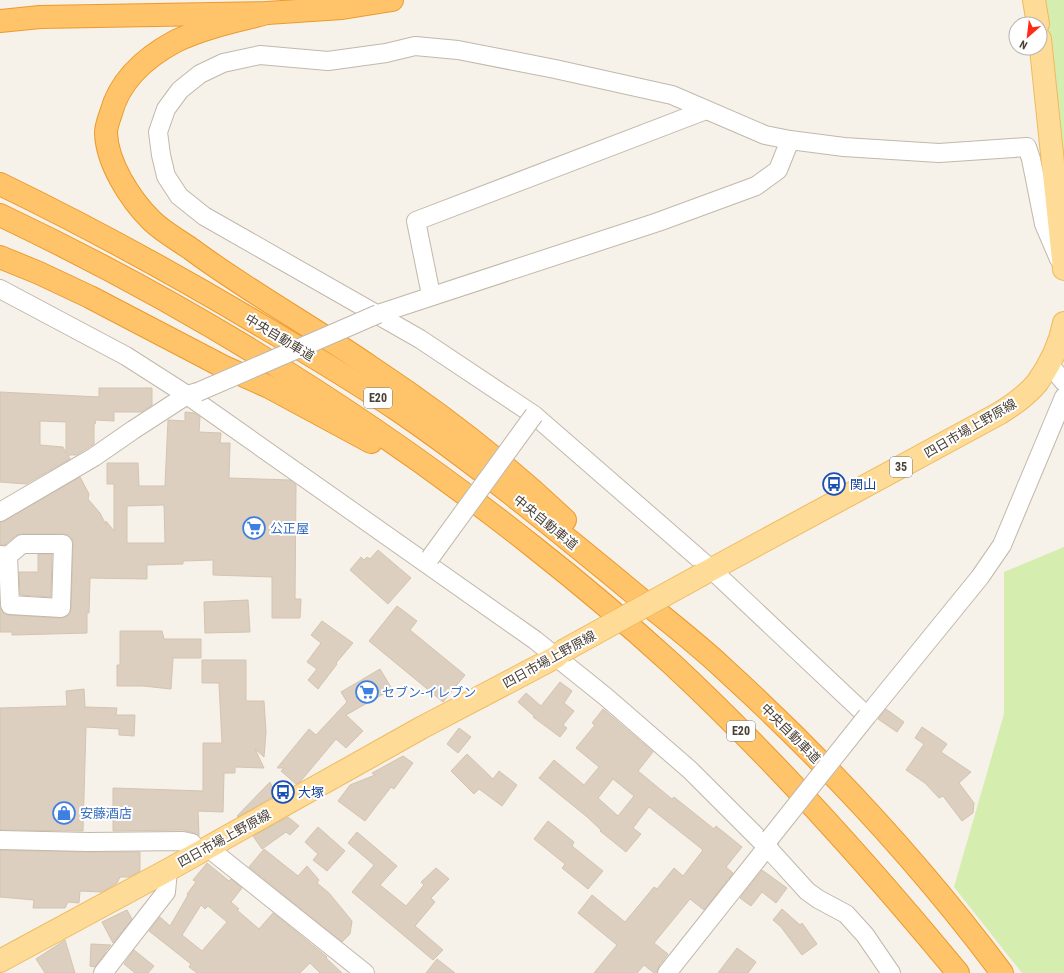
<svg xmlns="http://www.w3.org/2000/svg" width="1064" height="973" viewBox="0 0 1064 973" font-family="'Roboto Condensed','Noto Sans JP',sans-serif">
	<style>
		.green { fill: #d5edae }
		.building { fill: #dccfc0; stroke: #d4c4af; fill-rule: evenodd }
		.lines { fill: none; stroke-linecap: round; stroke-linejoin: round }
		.street-casing { stroke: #c2b8aa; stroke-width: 20 }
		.primary-casing { stroke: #efba5e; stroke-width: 24 }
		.highway-casing { stroke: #ec9a2c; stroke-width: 24 }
		.street { stroke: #fff; stroke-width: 18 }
		.primary { stroke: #ffdb98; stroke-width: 22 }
		.highway { stroke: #ffc46a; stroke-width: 22 }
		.street-bridge-casing { stroke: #c2b8aa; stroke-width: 20; stroke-linecap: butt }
		.primary-bridge-casing { stroke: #efba5e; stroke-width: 24; stroke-linecap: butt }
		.street-bridge { stroke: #fff; stroke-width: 18 }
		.primary-bridge { stroke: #ffdb98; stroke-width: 22 }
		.labels { text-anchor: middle; stroke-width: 4; stroke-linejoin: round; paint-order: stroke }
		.shield { fill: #fff; stroke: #807a72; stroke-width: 1 }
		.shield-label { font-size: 12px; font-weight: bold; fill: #4a4136 }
		.street-label { font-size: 13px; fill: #4a4136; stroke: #fff }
		.transit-label { font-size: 13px; fill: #164399; stroke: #fff; text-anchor: start }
		.shop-label { font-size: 13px; fill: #366cbe; stroke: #fff; text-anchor: start }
	</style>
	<rect width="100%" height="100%" fill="#f6f1e9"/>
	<!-- green -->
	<g class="green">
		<polygon points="1034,0 1064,0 1064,189"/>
		<polygon points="1064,547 1064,973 1022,973 954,887 1004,714 1004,572"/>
	</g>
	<!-- building -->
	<g class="building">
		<path d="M 99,388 L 152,388 L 152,405 L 141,412 L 114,412 L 114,421 L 96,420 L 95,424 L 94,424 L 94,444 L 76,455 L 68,455 L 70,459 L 26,484 L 0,482 L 0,392 L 99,397 ZM 40,421 L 66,422 L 66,453 L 63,447 L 40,445 Z"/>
		<path d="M 185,412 L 194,413 L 200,417 L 199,432 L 221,433 L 220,443 L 230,443 L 229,478 L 290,480 L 296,485 L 295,599 L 301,599 L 300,618 L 272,618 L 272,577 L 213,575 L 213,560 L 183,561 L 183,564 L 147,565 L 147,579 L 90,578 L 89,613 L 87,613 L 87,633 L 12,635 L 12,632 L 0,632 L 0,607 L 4,614 L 9,615 L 60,618 L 65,617 L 70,614 L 71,608 L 73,544 L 72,539 L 69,535 L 63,534 L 22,534 L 15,536 L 5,545 L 0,545 L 0,523 L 80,477 L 89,494 L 88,499 L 100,513 L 106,525 L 106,521 L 114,531 L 114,484 L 107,484 L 107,463 L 138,463 L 139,486 L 165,486 L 168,420 L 185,421 ZM 164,505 L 165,543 L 127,543 L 127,506 Z"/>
		<polygon points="378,550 411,578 388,604 350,570 361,557 364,560 367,557 370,559"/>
		<polygon points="38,554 52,554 51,597 20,595 19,572 38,572"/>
		<polygon points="248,600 250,632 205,633 204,602"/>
		<polygon points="397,606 417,621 410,630 465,675 443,702 369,641"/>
		<polygon points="322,621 353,643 336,663 337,664 318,689 308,680 317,669 307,662 321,643 311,635"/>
		<polygon points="120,631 162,631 164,639 201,639 201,658 173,658 171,689 143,686 117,686 117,665 120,665"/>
		<polygon points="202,660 246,660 246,701 264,701 266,732 264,757 255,749 264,768 235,767 235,773 224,773 223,812 198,811 199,836 194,833 183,830 113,831 113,788 203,791 203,743 222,743 219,683 202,683"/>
		<polygon points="380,669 392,689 346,715 363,731 346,748 336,739 300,782 296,784 281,771 284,768 277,768 309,729 316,735 347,702 341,692"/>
		<polygon points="560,682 572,691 564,703 574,711 563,725 567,728 560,737 533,717 534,716 518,702 526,693 541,706"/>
		<polygon points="84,689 85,707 117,708 116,715 135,715 134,736 119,735 119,729 86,727 83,831 0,830 0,708 67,706 66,691"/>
		<path d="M 603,709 L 653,752 L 638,771 L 672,799 L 674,797 L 714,829 L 716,826 L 742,847 L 726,867 L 733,873 L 704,910 L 690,899 L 654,943 L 668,954 L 659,966 L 657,973 L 654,973 L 644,965 L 637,973 L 594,973 L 617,945 L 578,913 L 592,895 L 625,922 L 654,887 L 657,889 L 674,868 L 683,876 L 703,850 L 649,807 L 633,828 L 641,834 L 626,852 L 600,831 L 601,830 L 586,816 L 539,778 L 554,760 L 584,785 L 599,767 L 576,748 L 595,725 L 592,723 ZM 613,779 L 634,796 L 618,816 L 598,798 Z"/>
		<polygon points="886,709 904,722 897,732 878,719"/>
		<polygon points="922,727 947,744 941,752 971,772 959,783 974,803 973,813 962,821 943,796 939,798 925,783 906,770 924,744 915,738"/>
		<polygon points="459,728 471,737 458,753 447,744"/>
		<polygon points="467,754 493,779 499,771 517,785 502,806 479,789 474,794 451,771"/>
		<polygon points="403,756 413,763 394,789 391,787 365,821 338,801 350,785 375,775 372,773"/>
		<polygon points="270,782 276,795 238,817 237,816"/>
		<polygon points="288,817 299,826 290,835 286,832 262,849 253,836"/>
		<polygon points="548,821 574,842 572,846 603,871 588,889 562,868 565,864 534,839"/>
		<polygon points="318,827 345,851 327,871 313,860 318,854 305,842"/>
		<polygon points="357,832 397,866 380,885 406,906 424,885 421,882 436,868 449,879 431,898 435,902 415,926 443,950 433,960 352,892 374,865 348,843"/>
		<polygon points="264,849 298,876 307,866 319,880 317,883 329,893 352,921 350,934 342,942 249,867"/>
		<polygon points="0,850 89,852 140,852 140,871 129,877 120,877 117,883 102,892 80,891 79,903 68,902 65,908 33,908 34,900 0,897"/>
		<path d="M 207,863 L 229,881 L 231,879 L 242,888 L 231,902 L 239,909 L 237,910 L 259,929 L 273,913 L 327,957 L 326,958 L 342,973 L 320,973 L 310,963 L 300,973 L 197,973 L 189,967 L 191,964 L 149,931 L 160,917 L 170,926 L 188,895 L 187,894 L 196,882 L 193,880 ZM 201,905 L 205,909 L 208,906 L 227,922 L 202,951 L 182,935 Z"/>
		<polygon points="762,870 787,888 776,903 762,892 751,906 740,898"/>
		<polygon points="782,909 800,925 802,923 817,944 802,955 781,927 773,920"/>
		<polygon points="127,910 132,919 113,943 102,922"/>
		<polygon points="65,940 75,973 45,973 36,959"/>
		<polygon points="91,944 111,945 107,950 106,949 106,952 95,967 90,966"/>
		<polygon points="737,948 756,962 748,973 718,973"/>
		<polygon points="134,950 154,966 148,973 135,973 124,964"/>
		<polygon points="437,959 455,973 426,973"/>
	</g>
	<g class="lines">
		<!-- street casing -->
		<g class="street-casing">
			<g id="street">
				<polyline points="1059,259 1044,224 1031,159 1027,147 939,153 844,147 790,140 765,135 672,95 555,69 458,50 415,46 386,53 328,61 260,55 223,63 200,74 180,90 166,109 158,132 161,155 166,176 179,196 204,216 420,339 534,415 711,569 867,716 980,577 1002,545 1064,397"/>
				<polyline points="0,289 126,356 187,395 535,640 606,697 690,770 767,847 807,891 818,899 846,914 865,935 891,973"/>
				<polyline points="431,295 416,221 706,110"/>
				<polyline points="378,314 658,222 756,186 778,170 790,140"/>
				<polyline points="1049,364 1064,382"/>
				<polyline points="0,512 94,457 133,430 187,395 197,392"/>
				<polyline points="0,555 8,556 22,544 63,544 61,608 10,605 8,556"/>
				<polyline points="0,840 89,842 183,841 192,843 198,852"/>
				<polyline points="207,847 365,973"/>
				<polyline points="103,973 166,892 168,870"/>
				<polyline points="667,973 767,847 770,838"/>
			</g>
		</g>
		<!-- primary casing -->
		<g class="primary-casing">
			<g id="primary">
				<polyline points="1034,0 1038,24"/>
				<polyline points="1040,39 1064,269"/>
				<path d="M 701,575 L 1000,413 C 1013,405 1027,395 1037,383 C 1049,366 1060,344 1064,323"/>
				<polyline points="0,961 168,870 421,728 556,657 563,651"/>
			</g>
		</g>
		<!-- highway casing -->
		<g class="highway-casing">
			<g id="highway">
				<path d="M 267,13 C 237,21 205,27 176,41 C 146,57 120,79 111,113 C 109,119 106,126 106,133 C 107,163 130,199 151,220 C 162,231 178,240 191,249 C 249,292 313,327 372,368 C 440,413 506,464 565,520"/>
				<polyline points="0,21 40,17 267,13 342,8 392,0"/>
				<path d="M 0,184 C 91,228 180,277 267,329 C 311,355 356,382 399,411 C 475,463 547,522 619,581 C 653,610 690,637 723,668 C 825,761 920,863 1002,973"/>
				<path d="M 0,215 C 190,305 370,417 535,548 C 582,585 628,624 672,664 C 775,760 869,865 958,973"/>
				<polyline points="0,257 39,273 90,297 222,366 269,387 371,442"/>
			</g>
		</g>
		<!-- street -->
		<use href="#street" class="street"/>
		<!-- primary -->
		<use href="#primary" class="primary"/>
		<!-- highway -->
		<use href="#highway" class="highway"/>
		<!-- street-bridge casing -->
		<g class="street-bridge-casing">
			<g id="street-bridge">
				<polyline points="198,392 378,314"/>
				<polyline points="430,558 534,415"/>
				<polyline points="770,838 867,716"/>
			</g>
		</g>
		<!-- primary-bridge casing -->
		<g class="primary-bridge-casing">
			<polyline id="primary-bridge" points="563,651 701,575"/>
		</g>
		<!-- street-bridge -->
		<use href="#street-bridge" class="street-bridge"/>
		<!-- primary-bridge -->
		<use href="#primary-bridge" class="primary-bridge"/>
	</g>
	<!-- icons -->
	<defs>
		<g id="bus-ring" transform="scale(1.15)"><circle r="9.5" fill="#fff" stroke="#1a4fb4" stroke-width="1.5"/><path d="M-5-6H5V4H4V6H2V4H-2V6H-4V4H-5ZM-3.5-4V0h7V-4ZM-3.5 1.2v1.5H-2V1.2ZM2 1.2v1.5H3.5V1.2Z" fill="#1a4fb4"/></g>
		<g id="supermarket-ring" transform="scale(1.15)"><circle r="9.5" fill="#fff" stroke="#3f7fe0" stroke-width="1.5"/><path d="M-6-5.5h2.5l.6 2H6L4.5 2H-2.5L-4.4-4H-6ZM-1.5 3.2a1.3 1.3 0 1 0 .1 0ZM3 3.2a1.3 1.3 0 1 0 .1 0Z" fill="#3f7fe0"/></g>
		<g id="shop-ring" transform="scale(1.15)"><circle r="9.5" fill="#fff" stroke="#3f7fe0" stroke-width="1.5"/><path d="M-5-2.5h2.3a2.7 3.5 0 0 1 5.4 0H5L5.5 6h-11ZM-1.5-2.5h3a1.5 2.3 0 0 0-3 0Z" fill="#3f7fe0"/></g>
	</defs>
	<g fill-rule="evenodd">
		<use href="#bus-ring" x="834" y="484"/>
		<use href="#supermarket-ring" x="254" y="528"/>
		<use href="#supermarket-ring" x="367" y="692"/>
		<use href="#bus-ring" x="283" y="792"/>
		<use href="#shop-ring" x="64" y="813"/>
	</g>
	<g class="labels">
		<!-- shield labels -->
		<g class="shield">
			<rect x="364" y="388" width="28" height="20" rx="3"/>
			<rect x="890" y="457" width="22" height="20" rx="3"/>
			<rect x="727" y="721" width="28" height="20" rx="3"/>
		</g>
		<g class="shield-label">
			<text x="378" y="402">E20</text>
			<text x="901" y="471">35</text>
			<text x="741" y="735">E20</text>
		</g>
		<!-- street labels -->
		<g class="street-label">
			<text transform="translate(280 337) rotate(31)" y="5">中央自動車道</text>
			<text transform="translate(970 428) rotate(-30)" y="5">四日市場上野原線</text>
			<text transform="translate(546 522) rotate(39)" y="5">中央自動車道</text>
			<text transform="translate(549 659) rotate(-29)" y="5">四日市場上野原線</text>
			<text transform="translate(791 733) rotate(45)" y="5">中央自動車道</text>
			<text transform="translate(224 838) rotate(-29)" y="5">四日市場上野原線</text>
		</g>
		<!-- transit labels -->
		<g class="transit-label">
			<text x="850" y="489">関山</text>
			<text x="298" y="797">大塚</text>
		</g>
		<!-- shop labels -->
		<g class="shop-label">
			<text x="270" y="533">公正屋</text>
			<text x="382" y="697">セブン-イレブン</text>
			<text x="80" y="818">安藤酒店</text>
		</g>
	</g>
	<!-- north arrow -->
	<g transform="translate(1028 36) rotate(208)"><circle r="19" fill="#ffffff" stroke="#b7b3af"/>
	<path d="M0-3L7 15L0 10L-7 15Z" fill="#ff2b16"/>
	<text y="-6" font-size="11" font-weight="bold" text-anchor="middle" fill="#4a4136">N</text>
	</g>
</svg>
